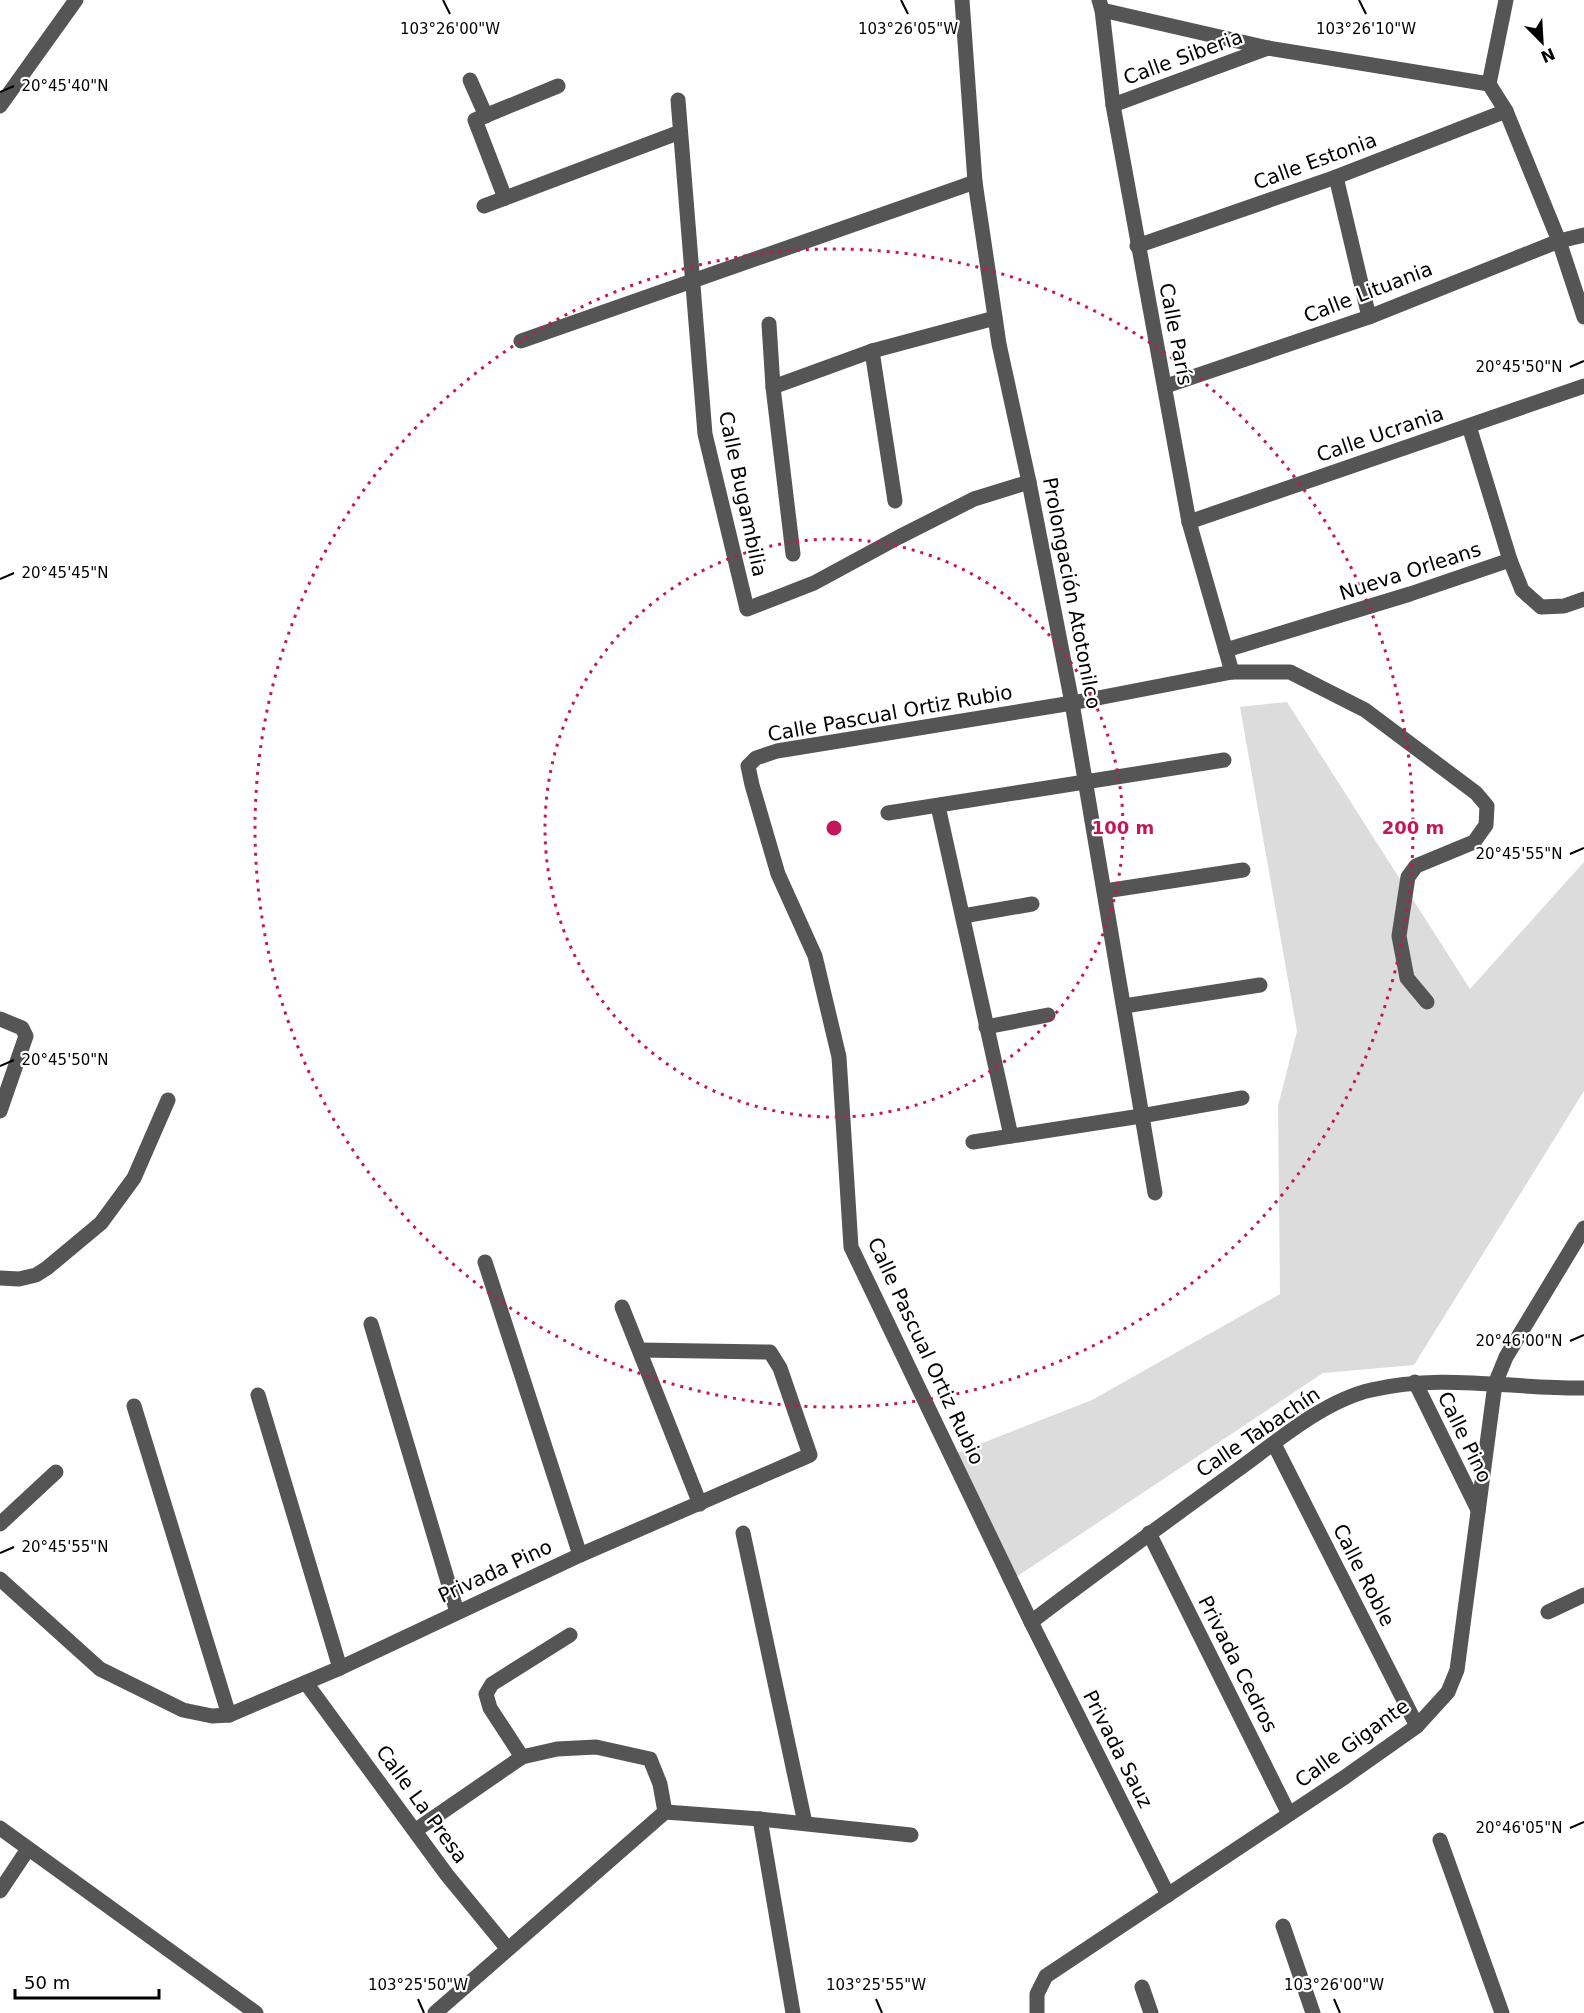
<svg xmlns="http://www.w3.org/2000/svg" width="1584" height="2013" viewBox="0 0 1584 2013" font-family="'DejaVu Sans',sans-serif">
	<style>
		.green { fill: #dcdcdc }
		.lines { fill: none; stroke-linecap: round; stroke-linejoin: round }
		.minor { stroke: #555; stroke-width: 15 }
		.ticks { fill: none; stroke: #000; stroke-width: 2 }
		.ring { fill: none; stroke: #c2185b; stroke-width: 3; stroke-dasharray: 3 6 }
		.labels { text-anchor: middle; stroke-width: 4.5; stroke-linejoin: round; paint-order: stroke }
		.street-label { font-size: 20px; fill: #000; stroke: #fff }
		.ticks-label { font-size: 15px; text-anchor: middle; fill: #000; stroke: #fff; stroke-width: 4.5; stroke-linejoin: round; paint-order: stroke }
		.centre { fill: #c2185b; stroke: #fff; stroke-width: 3 }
		.ring-label { font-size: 18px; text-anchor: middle; font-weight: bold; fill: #c2185b; stroke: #fff; stroke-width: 4.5; stroke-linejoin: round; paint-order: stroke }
	</style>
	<rect width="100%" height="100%" fill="#fff"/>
	<!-- green -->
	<polygon class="green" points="1287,702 1470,989 1584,862 1584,1091 1414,1365 1323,1373 1004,1585 957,1453 1092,1400 1280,1294 1278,1106 1297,1031 1240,707"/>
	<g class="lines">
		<!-- minor -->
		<g class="minor">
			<polyline points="962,0 975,182 999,344 1029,482 1072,703 1155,1193"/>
			<polyline points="1099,0 1102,10 1113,105 1189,522 1232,672"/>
			<polyline points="1506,0 1489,84 1506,111 1559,241 1584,317"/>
			<polyline points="1102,10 1268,48 1489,84"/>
			<polyline points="470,80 486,116"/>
			<polyline points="678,100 705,434 747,609 814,583 899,537 974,499 1029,482"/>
			<polyline points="1113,105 1268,48"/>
			<polyline points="0,106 76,0"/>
			<polyline points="1336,177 1369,317"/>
			<polyline points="505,198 475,120 558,86"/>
			<polyline points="484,206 680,132"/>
			<polyline points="1137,246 1336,177 1506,111"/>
			<polyline points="769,324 773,387 793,554"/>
			<polyline points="521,341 975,182"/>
			<polyline points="872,351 895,501"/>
			<polyline points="1166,386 1369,317 1559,241 1584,235"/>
			<polyline points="773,387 872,351 995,318"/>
			<polyline points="1469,426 1510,560 1522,590 1541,607 1564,606 1584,599"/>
			<polyline points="1189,522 1584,386"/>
			<polyline points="1226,650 1410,594 1510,560"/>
			<polyline points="938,806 1011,1136"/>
			<polyline points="888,813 1224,760"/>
			<polyline points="1105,891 1243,870"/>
			<polyline points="963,916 1032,904"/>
			<polyline points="1124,1006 1260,985"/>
			<polyline points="0,1019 22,1028 26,1036 0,1111"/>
			<polyline points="986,1027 1048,1015"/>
			<polyline points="973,1142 1141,1116 1242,1098"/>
			<polyline points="485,1262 580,1555"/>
			<polyline points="0,1278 19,1279 36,1275 47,1268 101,1223 134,1178 168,1100"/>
			<polyline points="622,1307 700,1504"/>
			<polyline points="371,1324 457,1612"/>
			<polyline points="1415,1382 1478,1510"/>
			<polyline points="258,1395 340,1668"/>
			<polyline points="134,1406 229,1715"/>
			<polyline points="1274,1444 1417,1726"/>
			<polyline points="0,1524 56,1472"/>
			<polyline points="743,1533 805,1823"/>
			<polyline points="1149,1533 1289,1814"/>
			<polyline points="0,1579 100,1669 183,1710 212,1716 229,1715 340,1668 580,1555 810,1455 780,1368 770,1352 640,1350"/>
			<polyline points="1548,1612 1584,1595"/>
			<path d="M 1031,1622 C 1098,1571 1167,1521 1236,1471 C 1275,1443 1323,1401 1371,1390 C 1441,1373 1513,1389 1584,1388"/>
			<polyline points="306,1683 447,1875 507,1948"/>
			<polyline points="522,1757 490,1708 486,1694 492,1684 570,1635"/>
			<polyline points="760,1819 793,2013"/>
			<polyline points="0,1828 256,2013"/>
			<polyline points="416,1830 522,1757 557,1749 596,1747 650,1759 660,1784 665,1812"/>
			<polyline points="1440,1840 1502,2013"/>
			<polyline points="0,1891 28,1849"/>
			<polyline points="1168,1895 1031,1622 851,1247 839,1057 815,956 778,874 752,785 748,766 756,758 777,751 1072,703 1232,672 1290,672 1365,710 1476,793 1487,806 1486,825 1474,842 1416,866 1408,877 1399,936 1407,978 1427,1002"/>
			<polyline points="1283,1926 1313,2013"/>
			<polyline points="1142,1987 1151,2013"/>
			<polyline points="435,2013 665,1812 760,1819 911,1835"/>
			<polyline points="1037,2013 1037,1994 1046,1976 1342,1779 1417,1726 1448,1692 1457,1670 1495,1384 1506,1357 1584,1228"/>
		</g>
	</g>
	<!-- ticks -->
	<path class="ticks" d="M 443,0 L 450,14M 901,0 L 908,14M 1359,0 L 1366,14M 0,92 L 14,86M 1570,367 L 1584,361M 0,579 L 14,573M 1570,854 L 1584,848M 0,1066 L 14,1060M 1570,1341 L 1584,1335M 0,1553 L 14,1547M 1570,1828 L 1584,1822M 418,1999 L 424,2013M 876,1999 L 882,2013M 1334,1999 L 1340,2013"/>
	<!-- distance rings -->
	<g class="ring">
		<circle cx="834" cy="828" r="289"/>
		<circle cx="834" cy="828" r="579"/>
	</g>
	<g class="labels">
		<!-- street labels -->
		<g class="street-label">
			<text transform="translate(1183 57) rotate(-20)" y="7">Calle Siberia</text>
			<text transform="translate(1315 161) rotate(-20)" y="7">Calle Estonia</text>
			<text transform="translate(1368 292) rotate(-21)" y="7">Calle Lituania</text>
			<text transform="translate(1176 334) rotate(79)" y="7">Calle París</text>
			<text transform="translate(1380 434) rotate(-19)" y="7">Calle Ucrania</text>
			<text transform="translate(743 494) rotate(78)" y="7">Calle Bugambilia</text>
			<text transform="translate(1410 571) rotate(-18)" y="7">Nueva Orleans</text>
			<text transform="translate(1072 593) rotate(79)" y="7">Prolongación Atotonilco</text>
			<text transform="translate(890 713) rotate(-10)" y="7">Calle Pascual Ortiz Rubio</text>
			<text transform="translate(926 1351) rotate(65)" y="7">Calle Pascual Ortiz Rubio</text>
			<text transform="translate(1258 1432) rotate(-34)" y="7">Calle Tabachín</text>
			<text transform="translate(1465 1437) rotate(64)" y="7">Calle Pino</text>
			<text transform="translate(495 1571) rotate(-25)" y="7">Privada Pino</text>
			<text transform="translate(1364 1575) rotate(63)" y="7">Calle Roble</text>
			<text transform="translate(1238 1664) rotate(63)" y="7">Privada Cedros</text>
			<text transform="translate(1352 1743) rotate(-36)" y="7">Calle Gigante</text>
			<text transform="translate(1118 1749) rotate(63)" y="7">Privada Sauz</text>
			<text transform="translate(422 1804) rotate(54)" y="7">Calle La Presa</text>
		</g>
	</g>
	<g class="ticks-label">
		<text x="450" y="34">103°26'00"W</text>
		<text x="908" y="34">103°26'05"W</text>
		<text x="1366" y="34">103°26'10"W</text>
		<text x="65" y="91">20°45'40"N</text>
		<text x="1519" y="372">20°45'50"N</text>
		<text x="65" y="578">20°45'45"N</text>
		<text x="1519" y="859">20°45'55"N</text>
		<text x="65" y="1065">20°45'50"N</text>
		<text x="1519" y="1346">20°46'00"N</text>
		<text x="65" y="1552">20°45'55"N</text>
		<text x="1519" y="1833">20°46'05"N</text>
		<text x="418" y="1990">103°25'50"W</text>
		<text x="876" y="1990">103°25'55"W</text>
		<text x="1334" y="1990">103°26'00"W</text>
	</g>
	<circle cx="834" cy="828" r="9" class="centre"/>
	<g class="ring-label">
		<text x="1123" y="834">100 m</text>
		<text x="1413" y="834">200 m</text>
	</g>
	<!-- north arrow -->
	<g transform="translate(1542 42) rotate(156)" stroke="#ffffff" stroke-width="4.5" paint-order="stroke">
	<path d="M0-4.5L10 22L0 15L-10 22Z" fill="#000000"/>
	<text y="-9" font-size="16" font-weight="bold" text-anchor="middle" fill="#000000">N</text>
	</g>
	<!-- scale -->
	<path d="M15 1989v9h144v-9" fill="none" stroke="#000000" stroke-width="3"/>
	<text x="24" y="1989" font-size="18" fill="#000000" stroke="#ffffff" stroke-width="4.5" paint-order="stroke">50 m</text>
</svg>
